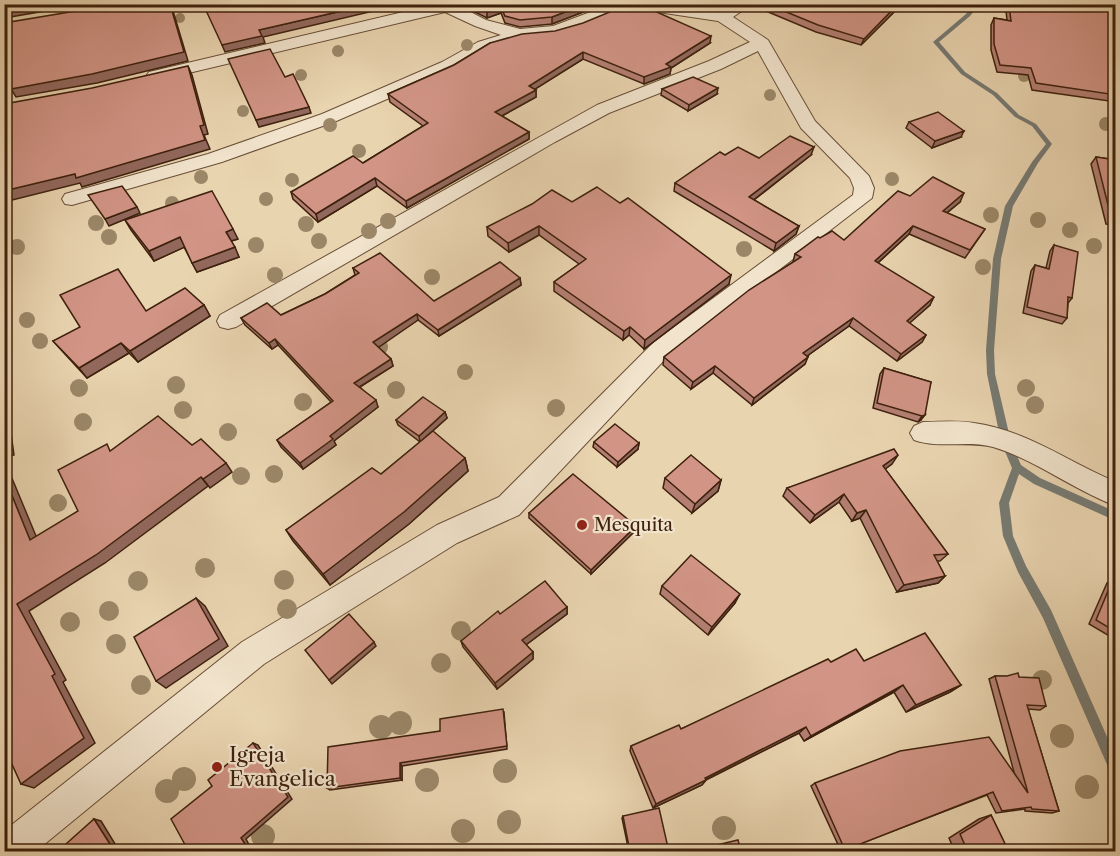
<svg xmlns="http://www.w3.org/2000/svg" width="1120" height="856" viewBox="0 0 1120 856" font-family="'Libre Caslon Text',serif">
	<style>
		.lines { fill: none; stroke-linecap: round; stroke-linejoin: round }
		.stream { fill: #767a73; fill-rule: evenodd }
		.minor-casing { stroke: #694e36; stroke-width: 2 }
		.minor { fill: #f1e3cc; fill-rule: evenodd }
		.tree { fill: #9b8768 }
		.wall { fill: #b47f72; stroke: #3e210d; stroke-width: 1.5 }
		.shaded-wall { fill: #92685d; stroke: #3e210d; stroke-width: 1.5 }
		.building { fill: #d19485; stroke: #3e210d; stroke-width: 1.5 }
		.poi-dot { fill: #8f2418; stroke: #f1e3cc; stroke-width: 2 }
		.labels { text-anchor: middle; stroke-width: 4.5; stroke-linejoin: round; paint-order: stroke }
		.poi-label { font-size: 18px; fill: #3e210d; stroke: #f1e3cc; text-anchor: start }
		.near-poi-label { font-size: 21px; fill: #3e210d; stroke: #f1e3cc; text-anchor: start }
	</style>
	<rect width="100%" height="100%" fill="#e9d4b0"/>
	<filter id="stains"><feTurbulence type="fractalNoise" baseFrequency=".00333" numOctaves="4"/><feColorMatrix values="0 0 0 0 .2 0 0 0 0 .09 0 0 0 0 .02 0 0 0 .5 -.17"/></filter>
	<radialGradient id="worn" r=".72"><stop offset=".6" stop-color="#630" stop-opacity="0"/><stop offset="1" stop-color="#630" stop-opacity=".3"/></radialGradient>
	<g class="lines">
		<!-- stream -->
		<polygon class="stream" points="975,4 980,4 970,16 939,42 965,72 997,93 1019,115 1036,124 1052,144 1038,163 1013,206 1001,259 994,350 995,374 1011,442 1021,465 1040,478 1116,512 1116,521 1034,484 1019,474 1009,503 1013,536 1026,566 1051,610 1116,757 1116,778 1112,776 1043,618 1018,572 1003,536 999,503 1012,468 1001,442 987,374 986,350 993,259 1005,206 1032,162 1046,144 1032,126 1015,117 993,95 961,74 933,42 966,14"/>
		<!-- minor casing -->
		<g class="minor-casing">
			<g id="minor">
				<polygon points="437,4 455,4 486,20 520,29 553,26 612,4 668,4 720,12 733,4 752,4 733,17 768,40 815,121 869,176 874,188 872,198 670,354 519,515 457,543 264,664 35,852 4,852 4,831 242,642 437,525 499,497 654,342 853,195 854,188 850,178 801,128 758,51 721,69 609,113 555,142 236,327 228,329 220,327 217,321 220,315 597,105 709,61 750,42 718,21 631,8 582,28 554,36 522,39 490,48 454,70 334,122 222,162 72,205 65,204 62,199 65,194 208,154 322,114 442,62 478,42 501,35 475,26 445,12 155,81 149,80 146,76 149,72"/>
				<path d="M 923,422 C 940,422 957,420 974,423 C 1026,430 1068,462 1116,482 L 1116,506 C 1073,490 1036,460 993,447 C 967,440 939,449 914,440 L 910,433 L 914,426 Z"/>
			</g>
		</g>
		<!-- minor -->
		<use href="#minor" class="minor"/>
	</g>
	<!-- trees -->
	<g class="tree">
		<circle cx="180" cy="18" r="5"/>
		<circle cx="467" cy="45" r="6"/>
		<circle cx="338" cy="51" r="6"/>
		<circle cx="301" cy="75" r="6"/>
		<circle cx="1024" cy="76" r="6"/>
		<circle cx="770" cy="95" r="6"/>
		<circle cx="243" cy="111" r="6"/>
		<circle cx="1106" cy="124" r="7"/>
		<circle cx="330" cy="125" r="7"/>
		<circle cx="359" cy="151" r="7"/>
		<circle cx="201" cy="177" r="7"/>
		<circle cx="892" cy="179" r="7"/>
		<circle cx="292" cy="180" r="7"/>
		<circle cx="266" cy="199" r="7"/>
		<circle cx="172" cy="203" r="7"/>
		<circle cx="991" cy="215" r="8"/>
		<circle cx="1038" cy="220" r="8"/>
		<circle cx="388" cy="221" r="8"/>
		<circle cx="96" cy="223" r="8"/>
		<circle cx="306" cy="224" r="8"/>
		<circle cx="1070" cy="230" r="8"/>
		<circle cx="369" cy="231" r="8"/>
		<circle cx="109" cy="237" r="8"/>
		<circle cx="319" cy="241" r="8"/>
		<circle cx="256" cy="245" r="8"/>
		<circle cx="1094" cy="246" r="8"/>
		<circle cx="17" cy="247" r="8"/>
		<circle cx="744" cy="249" r="8"/>
		<circle cx="983" cy="267" r="8"/>
		<circle cx="275" cy="275" r="8"/>
		<circle cx="432" cy="277" r="8"/>
		<circle cx="27" cy="320" r="8"/>
		<circle cx="40" cy="341" r="8"/>
		<circle cx="380" cy="347" r="8"/>
		<circle cx="465" cy="372" r="8"/>
		<circle cx="176" cy="385" r="9"/>
		<circle cx="79" cy="388" r="9"/>
		<circle cx="1026" cy="388" r="9"/>
		<circle cx="396" cy="390" r="9"/>
		<circle cx="303" cy="402" r="9"/>
		<circle cx="1035" cy="405" r="9"/>
		<circle cx="556" cy="408" r="9"/>
		<circle cx="183" cy="410" r="9"/>
		<circle cx="83" cy="422" r="9"/>
		<circle cx="228" cy="432" r="9"/>
		<circle cx="274" cy="474" r="9"/>
		<circle cx="241" cy="476" r="9"/>
		<circle cx="58" cy="503" r="9"/>
		<circle cx="205" cy="568" r="10"/>
		<circle cx="284" cy="580" r="10"/>
		<circle cx="138" cy="581" r="10"/>
		<circle cx="287" cy="609" r="10"/>
		<circle cx="109" cy="611" r="10"/>
		<circle cx="70" cy="622" r="10"/>
		<circle cx="461" cy="631" r="10"/>
		<circle cx="116" cy="644" r="10"/>
		<circle cx="441" cy="663" r="10"/>
		<circle cx="1042" cy="680" r="10"/>
		<circle cx="141" cy="685" r="10"/>
		<circle cx="400" cy="723" r="12"/>
		<circle cx="381" cy="727" r="12"/>
		<circle cx="1062" cy="736" r="12"/>
		<circle cx="505" cy="771" r="12"/>
		<circle cx="184" cy="779" r="12"/>
		<circle cx="427" cy="780" r="12"/>
		<circle cx="1087" cy="787" r="12"/>
		<circle cx="167" cy="791" r="12"/>
		<circle cx="509" cy="822" r="12"/>
		<circle cx="724" cy="828" r="12"/>
		<circle cx="463" cy="831" r="12"/>
		<circle cx="263" cy="836" r="12"/>
	</g>
	<!-- wall -->
	<g class="wall">
		<polygon points="464,4 604,4 552,24 520,27 505,23 501,13 487,18 465,7"/>
		<polygon points="762,4 902,4 861,45 816,32 761,9"/>
		<polygon points="1014,4 1116,4 1116,102 1032,90 1028,75 997,72 991,50 991,25 994,18 1007,20 1006,11 1009,5 1013,5"/>
		<polygon points="490,43 710,43 671,68 670,74 644,84 583,59 535,89 536,90 536,97 502,116 529,132 529,139 407,208 377,186 318,222 293,199 291,192 363,163 423,126 390,102 388,94 454,65"/>
		<polygon points="662,89 717,94 688,111 661,95"/>
		<polygon points="909,122 961,137 932,148 906,128"/>
		<polygon points="811,155 754,200 799,226 796,234 774,251 674,191 675,183 759,158"/>
		<polygon points="1096,157 1116,160 1116,225 1106,224 1091,164"/>
		<polygon points="910,196 960,202 947,213 985,229 965,258 909,234 878,263 930,305 909,323 926,335 922,342 897,361 849,326 807,356 805,364 752,405 713,373 691,389 663,365 664,357 793,262 795,254 820,238 844,240"/>
		<polygon points="572,202 729,284 644,349 629,335 623,340 554,291 554,282 579,264 539,235 509,252 488,236 487,227"/>
		<polygon points="125,220 238,239 231,241 239,257 197,272 184,247 154,261 131,230"/>
		<polygon points="1054,245 1072,298 1068,303 1067,318 1062,324 1023,313 1031,271 1035,265 1046,268 1050,251"/>
		<polygon points="353,268 434,301 520,278 521,285 439,336 418,320 378,347 391,359 393,366 360,387 378,407 334,441 336,445 303,469 281,447 277,440 331,402 278,345 272,349 245,325 241,318 281,315 325,294 355,275"/>
		<polygon points="204,305 210,316 138,362 129,353 87,378 53,341 146,311"/>
		<polygon points="884,368 931,382 921,420 918,422 873,408 880,374"/>
		<polygon points="445,412 447,418 425,438 465,458 468,471 409,524 330,585 293,541 286,530 381,474 420,442 398,425 396,420"/>
		<polygon points="1116,439 1116,462 1113,461"/>
		<polygon points="594,442 639,443 638,449 617,467 593,447"/>
		<polygon points="892,464 885,469 948,554 940,561 937,561 945,576 938,583 897,592 860,518 852,521 839,502 810,523 783,496 787,488"/>
		<polygon points="665,478 721,480 718,491 692,513 663,488"/>
		<polygon points="529,513 635,531 591,574 529,518"/>
		<polygon points="1113,579 1116,580 1116,640 1089,624 1107,583"/>
		<polygon points="662,586 735,603 708,635 660,594"/>
		<polygon points="567,607 567,614 526,645 533,652 533,659 497,689 463,647 461,641 500,614"/>
		<polygon points="864,661 961,685 950,692 906,712 894,692 804,741 799,733 706,780 702,785 653,808 630,751 631,746 681,729 831,662"/>
		<polygon points="995,676 1019,677 1046,706 1040,710 1028,709 1059,811 1052,813 1025,811 1025,809 996,813 987,795 841,851 811,786 815,783 1015,776 989,679"/>
		<polygon points="504,712 507,749 402,766 402,780 330,790 327,788 440,731"/>
		<polygon points="991,815 1009,852 955,852 949,838 979,819"/>
		<polygon points="623,816 669,852 629,852 622,818"/>
	</g>
	<!-- shaded-wall -->
	<g class="shaded-wall">
		<polygon points="29,4 86,4 4,18 4,9"/>
		<polygon points="170,4 171,4 188,61 97,83 16,97 11,89"/>
		<polygon points="372,4 403,4 263,37 265,43 225,52 222,45 259,30"/>
		<polygon points="586,4 604,4 552,24 552,17"/>
		<polygon points="898,4 902,4 861,45 864,39"/>
		<polygon points="500,6 501,13 487,18 487,11"/>
		<polygon points="711,36 710,43 671,68 670,74 644,84 644,77 666,64"/>
		<polygon points="583,52 583,59 529,93 529,86"/>
		<polygon points="188,66 192,75 208,134 204,135 210,149 82,187 80,183 4,202 4,191 200,126"/>
		<polygon points="11,75 17,84 4,87 4,77"/>
		<polygon points="718,88 717,94 688,111 689,105"/>
		<polygon points="536,90 536,97 496,119 495,112"/>
		<polygon points="309,107 311,113 259,127 256,120"/>
		<polygon points="964,131 961,137 932,148 935,141"/>
		<polygon points="529,132 529,139 407,208 406,201"/>
		<polygon points="814,147 811,155 747,205 749,197"/>
		<polygon points="375,178 377,186 318,222 316,214"/>
		<polygon points="964,193 960,202 939,219 943,211"/>
		<polygon points="137,207 140,213 109,226 105,219"/>
		<polygon points="539,226 539,235 509,252 508,243"/>
		<polygon points="799,226 796,234 774,251 776,243"/>
		<polygon points="913,226 909,234 871,269 875,261"/>
		<polygon points="233,229 238,239 231,241 226,232"/>
		<polygon points="180,237 185,247 154,261 149,251"/>
		<polygon points="235,247 239,257 197,272 192,263"/>
		<polygon points="731,275 729,284 644,349 645,340"/>
		<polygon points="520,278 521,285 439,336 438,330"/>
		<polygon points="934,297 930,305 903,329 907,321"/>
		<polygon points="204,305 210,316 138,362 130,351"/>
		<polygon points="417,314 418,320 376,349 373,342"/>
		<polygon points="853,318 849,326 800,361 803,353"/>
		<polygon points="630,327 629,335 623,340 624,331"/>
		<polygon points="926,335 922,342 897,361 901,354"/>
		<polygon points="275,339 278,345 272,349 269,343"/>
		<polygon points="121,343 129,353 87,378 79,368"/>
		<polygon points="808,357 805,364 752,405 754,398"/>
		<polygon points="391,359 393,366 356,389 354,383"/>
		<polygon points="715,366 713,373 691,389 693,382"/>
		<polygon points="376,400 378,407 334,441 336,445 303,469 300,463 330,436"/>
		<polygon points="445,412 447,418 420,442 419,436"/>
		<polygon points="4,415 9,419 14,455 4,458"/>
		<polygon points="925,415 921,420 918,422 922,416"/>
		<polygon points="639,443 638,449 617,467 618,462"/>
		<polygon points="898,455 892,464 877,475 883,466"/>
		<polygon points="465,458 468,471 409,524 330,585 323,574"/>
		<polygon points="4,459 41,548 30,540 4,476"/>
		<polygon points="226,463 232,472 210,488 203,479"/>
		<polygon points="201,477 208,486 105,563 29,611 66,680 63,682 95,743 34,788 21,784 52,676 17,604"/>
		<polygon points="721,480 718,491 692,513 695,504"/>
		<polygon points="844,494 839,502 810,523 815,515"/>
		<polygon points="866,510 860,518 852,521 857,513"/>
		<polygon points="636,526 635,531 591,574 591,570"/>
		<polygon points="945,576 938,583 897,592 904,585"/>
		<polygon points="740,594 735,603 708,635 712,627"/>
		<polygon points="196,598 205,606 228,646 166,688 156,681"/>
		<polygon points="567,607 567,614 523,647 522,640"/>
		<polygon points="374,642 376,646 332,684 329,680"/>
		<polygon points="533,652 533,659 497,689 495,683"/>
		<polygon points="903,685 894,692 804,741 811,736"/>
		<polygon points="961,685 950,692 906,712 916,705"/>
		<polygon points="806,727 799,733 701,782 705,778"/>
		<polygon points="253,743 258,745 292,799 246,839 253,852 250,852 241,838"/>
		<polygon points="400,763 402,766 402,780 400,778"/>
		<polygon points="706,780 702,785 653,808 656,804"/>
		<polygon points="94,819 101,821 120,852 115,852"/>
	</g>
	<!-- building -->
	<g class="building">
		<polygon points="14,4 29,4 4,9 4,6"/>
		<polygon points="118,4 170,4 184,52 92,74 11,89 11,75 4,77 4,23"/>
		<polygon points="203,4 372,4 259,30 262,36 222,45"/>
		<polygon points="473,4 586,4 552,17 520,20 505,16 500,6 487,11"/>
		<polygon points="629,4 641,5 711,36 666,64 671,67 644,77 583,52 529,86 536,90 495,112 529,132 406,201 375,178 316,214 291,192 353,156 363,163 428,123 388,94 454,65 490,43 522,34 555,31 583,23"/>
		<polygon points="767,4 898,4 864,39 818,25"/>
		<polygon points="1016,4 1034,4 1043,6 1042,4 1116,4 1116,95 1036,83 1031,68 1000,65 994,44 994,18 1011,21 1009,5 1016,6"/>
		<polygon points="270,49 285,77 293,74 309,107 256,120 228,59"/>
		<polygon points="188,66 204,125 200,126 205,140 76,178 75,174 4,191 4,157 7,156 10,103 92,88"/>
		<polygon points="693,77 718,88 689,105 662,89"/>
		<polygon points="938,112 964,131 935,141 909,122"/>
		<polygon points="790,136 814,147 749,197 799,226 776,243 675,183 720,152 725,155 738,147 759,158"/>
		<polygon points="1096,157 1116,160 1116,218 1111,217"/>
		<polygon points="933,177 964,193 943,211 985,229 970,250 913,226 875,261 934,297 907,321 926,335 901,354 853,318 803,353 808,357 754,398 715,366 693,382 664,357 749,290 801,257 795,254 818,237 820,238 832,231 844,240 898,191 910,196"/>
		<polygon points="122,186 137,207 105,219 88,195"/>
		<polygon points="597,187 620,203 628,198 731,275 645,340 630,327 624,331 554,282 586,259 539,226 508,243 487,227 532,204 552,190 572,202"/>
		<polygon points="212,191 233,229 226,232 235,247 192,263 180,237 149,251 125,220"/>
		<polygon points="1054,245 1078,252 1072,298 1068,297 1067,318 1027,307 1035,265 1049,269"/>
		<polygon points="380,253 434,301 500,262 520,278 438,330 417,314 373,342 391,359 354,383 376,400 330,436 333,439 300,463 277,440 333,401 275,339 269,343 241,318 267,303 281,315 325,294 359,273 353,268"/>
		<polygon points="118,269 146,311 185,288 204,305 130,351 121,343 79,368 53,341 80,327 60,295"/>
		<polygon points="884,368 931,382 925,415 922,416 877,403"/>
		<polygon points="423,397 445,412 419,436 396,420"/>
		<polygon points="158,416 192,445 201,439 226,463 203,479 201,477 96,555 17,604 55,674 52,676 84,738 21,784 4,747 4,476 30,540 78,511 58,470 107,444 110,451"/>
		<polygon points="615,424 639,443 618,462 594,442"/>
		<polygon points="433,431 465,458 404,512 323,574 286,530 372,468 381,474"/>
		<polygon points="894,449 898,455 883,466 948,554 934,555 945,576 904,585 866,510 857,513 844,494 815,515 787,488"/>
		<polygon points="691,455 721,480 695,504 665,478"/>
		<polygon points="573,474 636,526 591,570 529,513"/>
		<polygon points="691,555 740,594 712,627 662,586"/>
		<polygon points="1113,579 1116,580 1116,632 1096,620"/>
		<polygon points="545,581 567,607 522,640 533,652 495,683 461,641 498,611 500,614"/>
		<polygon points="196,598 219,639 156,681 134,637"/>
		<polygon points="349,614 374,642 329,680 305,650"/>
		<polygon points="925,633 961,685 916,705 903,685 811,736 806,727 705,778 706,780 656,804 631,746 679,725 681,729 828,659 831,662 856,649 864,661"/>
		<polygon points="1018,673 1019,677 1039,678 1046,706 1027,705 1059,811 1032,809 1031,807 1002,811 993,792 845,850 815,783 900,751 989,737 1028,793 995,676 1007,676"/>
		<polygon points="503,709 507,746 400,763 400,778 327,788 328,747 440,731 440,719"/>
		<polygon points="253,743 288,797 241,838 250,852 189,852 171,819 212,786 208,780"/>
		<polygon points="659,808 669,852 630,852 623,816"/>
		<polygon points="991,815 1009,852 968,852 960,834"/>
		<polygon points="94,819 115,852 57,852"/>
		<polygon points="738,840 741,852 688,852"/>
	</g>
	<!-- markers -->
	<g class="poi-dot">
		<circle cx="582" cy="525" r="6"/>
		<circle cx="217" cy="767" r="6"/>
	</g>
	<g class="labels">
		<!-- poi labels -->
		<g class="poi-label">
			<text x="594" y="531">Mesquita</text>
		</g>
		<!-- near-poi labels -->
		<g class="near-poi-label">
			<text x="229" y="762">Igreja<tspan x="229" dy="24">Evangelica</tspan></text>
		</g>
	</g>
	<!-- margin -->
	<rect width="1120" height="856" fill="none" stroke="#e9d4b0" stroke-width="24"/>
	<rect x="6" y="6" width="1108" height="844" fill="none" stroke="#3e210d" stroke-width="3"/>
	<rect x="12" y="12" width="1096" height="832" fill="none" stroke="#3e210d" stroke-width="1.5"/>
	<rect width="100%" height="100%" filter="url(#stains)"/>
	<rect width="100%" height="100%" fill="url(#worn)"/>
</svg>
